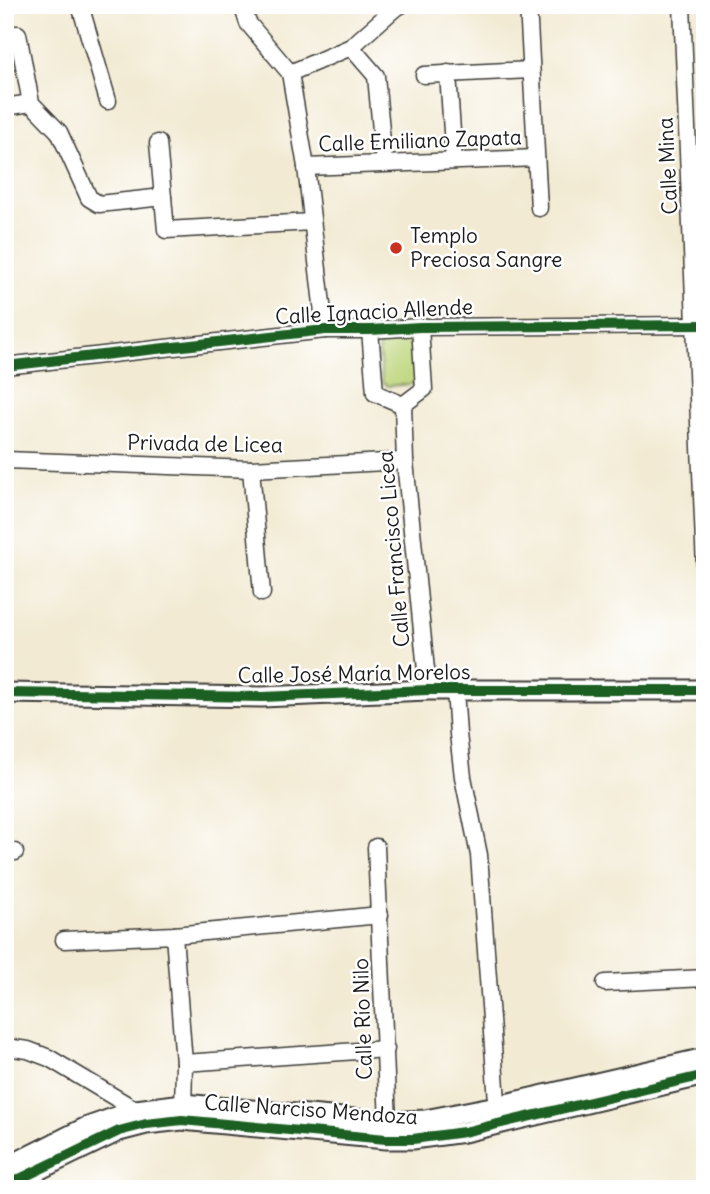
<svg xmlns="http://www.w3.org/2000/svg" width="710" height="1194" viewBox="0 0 710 1194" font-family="Delius,sans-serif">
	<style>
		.green { fill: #bdd57a; stroke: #6c784b; stroke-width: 2 }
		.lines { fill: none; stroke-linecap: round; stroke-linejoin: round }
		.minor-casing { stroke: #3c3b37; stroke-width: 19 }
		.tertiary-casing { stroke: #3c3b37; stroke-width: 23 }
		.minor { stroke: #fff; stroke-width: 16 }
		.tertiary { stroke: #fff; stroke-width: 19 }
		.cycleway-casing { stroke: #fff; stroke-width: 15 }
		.cycleway { stroke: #1b5e20; stroke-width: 10 }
		.poi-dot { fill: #c8321e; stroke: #fff; stroke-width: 2.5 }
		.labels { text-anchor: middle; stroke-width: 5; stroke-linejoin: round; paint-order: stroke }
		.street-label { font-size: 21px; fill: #1c1c1c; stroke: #fff }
		.poi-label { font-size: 21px; fill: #1c1c1c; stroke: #fff; text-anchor: start }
	</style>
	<rect width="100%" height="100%" fill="#fff"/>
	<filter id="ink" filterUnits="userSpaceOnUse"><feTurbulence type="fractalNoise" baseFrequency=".0143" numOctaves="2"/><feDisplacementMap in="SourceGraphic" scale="14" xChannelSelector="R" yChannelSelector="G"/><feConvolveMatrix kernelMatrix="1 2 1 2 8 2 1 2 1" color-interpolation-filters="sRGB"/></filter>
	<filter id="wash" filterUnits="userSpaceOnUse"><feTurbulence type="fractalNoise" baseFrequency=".00686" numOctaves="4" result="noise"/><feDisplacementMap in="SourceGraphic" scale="28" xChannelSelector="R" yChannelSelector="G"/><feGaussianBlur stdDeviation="1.57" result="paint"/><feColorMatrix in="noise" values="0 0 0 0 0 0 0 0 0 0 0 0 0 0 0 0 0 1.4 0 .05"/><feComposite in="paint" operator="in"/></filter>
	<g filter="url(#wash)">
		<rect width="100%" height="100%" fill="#f2ead3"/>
		<!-- green -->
		<polygon class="green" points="384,333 412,333 416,342 420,377 414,384 388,386 382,382 378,339"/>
	</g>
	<g filter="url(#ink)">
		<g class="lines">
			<!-- minor casing -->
			<g class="minor-casing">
				<g id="minor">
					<polyline points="80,5 108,101"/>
					<polyline points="242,5 248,23 290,73"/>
					<polyline points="528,5 539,208"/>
					<polyline points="682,5 705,569"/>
					<polyline points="5,35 18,34 31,103 59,132 89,198 99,204 163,197"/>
					<polyline points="351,47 376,76 384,163"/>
					<polyline points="290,73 306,167 325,330"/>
					<polyline points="290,73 351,47 394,9 401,5"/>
					<polyline points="448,73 454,161"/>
					<polyline points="424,75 531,70"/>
					<polyline points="5,107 31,103"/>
					<polyline points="158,143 166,230 312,222"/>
					<polyline points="306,167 536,158"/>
					<polyline points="370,330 375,393 403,405 424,389 420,327"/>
					<polyline points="5,366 325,330 370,330 420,327 705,325"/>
					<polyline points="403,405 405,461 428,690"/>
					<polyline points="5,460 251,469 405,461"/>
					<polyline points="251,469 262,593"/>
					<polyline points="455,690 458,734 463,777 479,855 498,1115"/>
					<polyline points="376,847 388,1122"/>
					<polyline points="5,852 15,852"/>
					<polyline points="174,935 184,1063 183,1114"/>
					<polyline points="64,940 174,935 380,915"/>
					<polyline points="605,983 705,978"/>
					<polyline points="5,1047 28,1050 49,1058 136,1110"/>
					<polyline points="184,1063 386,1049"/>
				</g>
			</g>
			<!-- tertiary casing -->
			<g class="tertiary-casing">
				<g id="tertiary">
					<polyline points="5,693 262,697 428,690 705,690"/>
					<polyline points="5,1168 85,1128 136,1110 183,1104 388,1122 425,1120 497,1106 705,1058"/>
					<polyline points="5,1186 119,1131 146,1124 182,1120 386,1139 413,1139 464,1132 705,1075"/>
				</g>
			</g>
			<!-- minor -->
			<use href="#minor" class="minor"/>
			<!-- tertiary -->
			<use href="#tertiary" class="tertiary"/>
			<!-- cycleway casing -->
			<g class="cycleway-casing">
				<g id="cycleway">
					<polyline points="5,366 325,330 370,330 420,327 705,325"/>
					<polyline points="5,693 262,697 428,690 705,690"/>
					<polyline points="5,1186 119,1131 146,1124 182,1120 386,1139 413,1139 464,1132 705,1075"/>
				</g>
			</g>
			<!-- cycleway -->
			<use href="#cycleway" class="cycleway"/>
		</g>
	</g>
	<!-- markers -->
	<circle class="poi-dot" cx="396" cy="248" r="7"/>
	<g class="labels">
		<!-- street labels -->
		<g class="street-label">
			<text transform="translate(420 141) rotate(-2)" y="7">Calle Emiliano Zapata</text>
			<text transform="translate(668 166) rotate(-93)" y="7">Calle Mina</text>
			<text transform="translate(374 312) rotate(-3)" y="7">Calle Ignacio Allende</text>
			<text transform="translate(205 444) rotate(1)" y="7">Privada de Licea</text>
			<text transform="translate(394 549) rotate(-95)" y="7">Calle Francisco Licea</text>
			<text transform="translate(354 674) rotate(-1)" y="7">Calle José María Morelos</text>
			<text transform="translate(363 1019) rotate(-92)" y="7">Calle Río Nilo</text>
			<text transform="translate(311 1110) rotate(4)" y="7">Calle Narciso Mendoza</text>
		</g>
		<!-- poi labels -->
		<g class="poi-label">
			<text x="410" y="243">Templo<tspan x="410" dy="24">Preciosa Sangre</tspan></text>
		</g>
	</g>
	<!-- margin -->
	<rect width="710" height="1194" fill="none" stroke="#fff" stroke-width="28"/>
</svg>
